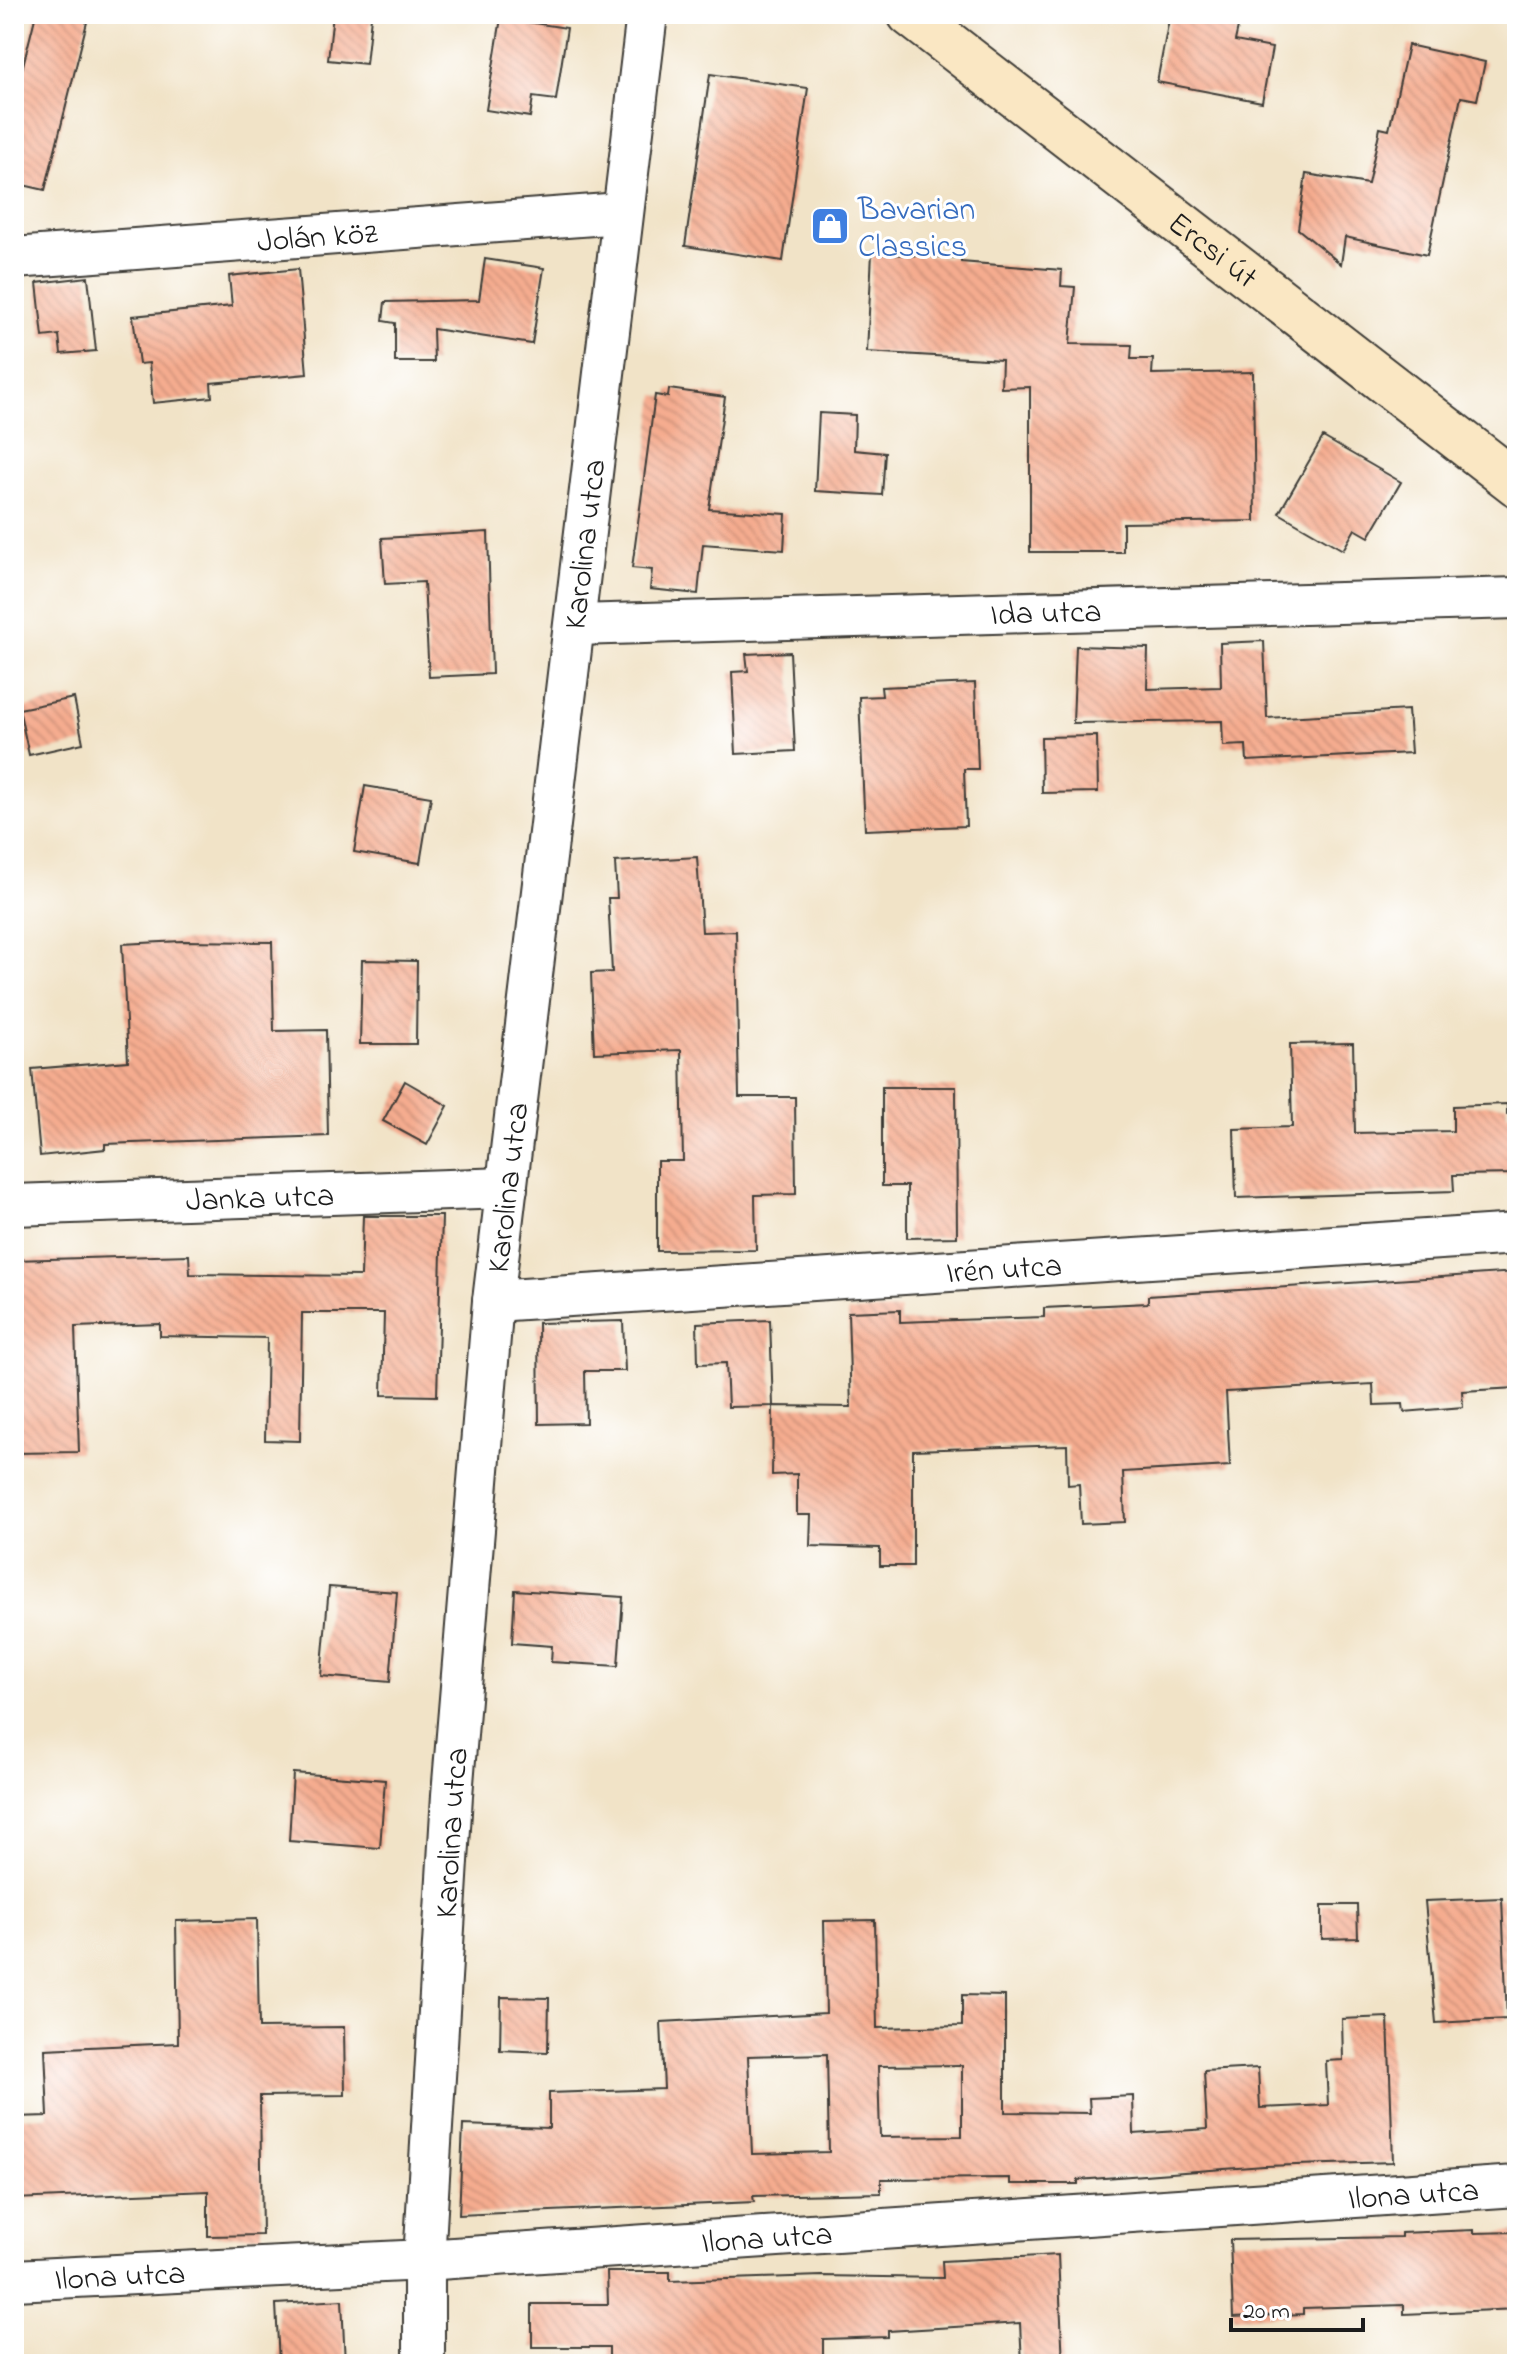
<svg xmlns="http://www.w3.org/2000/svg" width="1531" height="2378" viewBox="0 0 1531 2378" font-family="'Indie Flower',sans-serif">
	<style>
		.building { fill: url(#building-back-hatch); fill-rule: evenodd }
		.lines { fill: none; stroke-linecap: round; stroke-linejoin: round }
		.minor-casing { stroke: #3c3a36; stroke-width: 44 }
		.secondary-casing { stroke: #3c3a36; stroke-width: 48 }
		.minor { stroke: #fff; stroke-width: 40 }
		.secondary { stroke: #fae7c3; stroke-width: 44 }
		.labels { text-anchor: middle; stroke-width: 6; stroke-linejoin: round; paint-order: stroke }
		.shop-label { font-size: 32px; fill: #366cbe; stroke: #fff; text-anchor: start }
		.street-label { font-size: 32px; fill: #1c1c1c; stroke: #fff }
	</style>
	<defs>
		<pattern id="building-back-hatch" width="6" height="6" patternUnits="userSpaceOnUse" patternTransform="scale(2)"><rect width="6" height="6" fill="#f5ac8f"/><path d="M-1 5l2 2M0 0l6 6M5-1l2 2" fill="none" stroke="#d1937b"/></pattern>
	</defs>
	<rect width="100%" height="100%" fill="#fff"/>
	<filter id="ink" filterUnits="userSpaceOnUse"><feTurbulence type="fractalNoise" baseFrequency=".0125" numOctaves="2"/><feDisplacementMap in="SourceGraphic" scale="16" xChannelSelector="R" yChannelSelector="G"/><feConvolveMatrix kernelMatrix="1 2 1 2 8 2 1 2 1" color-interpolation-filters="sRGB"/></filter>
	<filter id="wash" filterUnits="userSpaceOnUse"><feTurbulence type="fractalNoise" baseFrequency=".006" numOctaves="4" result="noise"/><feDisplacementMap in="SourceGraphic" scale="32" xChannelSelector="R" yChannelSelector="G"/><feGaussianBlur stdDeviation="1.8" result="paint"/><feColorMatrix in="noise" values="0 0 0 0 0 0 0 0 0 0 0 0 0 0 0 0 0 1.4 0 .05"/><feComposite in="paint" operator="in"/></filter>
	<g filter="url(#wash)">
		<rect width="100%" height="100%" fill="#f1e3c7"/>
		<g id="blocks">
			<!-- building -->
			<g class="building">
				<polygon points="36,14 89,14 45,190 14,183 14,101"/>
				<polygon points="333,14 371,17 366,64 328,60"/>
				<polygon points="1170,14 1241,14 1235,41 1272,48 1262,102 1157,82"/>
				<polygon points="501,18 567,28 556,100 533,97 530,117 486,110"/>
				<polygon points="1408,45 1485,62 1477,100 1461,97 1427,255 1345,237 1341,264 1298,229 1306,174 1368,184 1380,128 1389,130"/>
				<polygon points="710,74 808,88 783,261 685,246"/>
				<polygon points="872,253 961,258 961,262 1062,270 1061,286 1075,287 1070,344 1132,345 1131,359 1153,359 1152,374 1253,372 1255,521 1123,523 1123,552 1030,552 1030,387 1001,388 1002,360 867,352"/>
				<polygon points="485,259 544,268 532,344 433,329 434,362 395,362 395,323 383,321 385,302 479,300"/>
				<polygon points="298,269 307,374 211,383 212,397 153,403 149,363 139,364 133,316 232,306 229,276"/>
				<polygon points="88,277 96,351 61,354 59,335 43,337 37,283"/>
				<polygon points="669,389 725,397 709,509 786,514 784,550 703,544 698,594 650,589 652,570 632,568 655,395 668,397"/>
				<polygon points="819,413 855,415 854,450 885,453 882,495 815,491"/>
				<polygon points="1323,437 1401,482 1369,537 1355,529 1343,550 1279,513"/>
				<polygon points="488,532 492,674 429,677 424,582 385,584 382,538"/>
				<polygon points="1264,641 1267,718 1408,710 1411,753 1247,761 1246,745 1223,746 1222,721 1073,723 1076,646 1148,648 1147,689 1221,687 1220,643"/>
				<polygon points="790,652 795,751 736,754 732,672 748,671 746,654"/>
				<polygon points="975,683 978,769 964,769 966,826 865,830 859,697 882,696 881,687"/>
				<polygon points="74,698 83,743 29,755 19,709"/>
				<polygon points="1097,736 1098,792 1042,793 1041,737"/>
				<polygon points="365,786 431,797 420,863 354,852"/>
				<polygon points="697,857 702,932 736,931 739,1097 795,1097 796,1194 755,1195 756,1250 657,1251 657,1161 683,1161 681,1050 594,1053 591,973 612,972 608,898 617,898 615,862"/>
				<polygon points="182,941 272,942 274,1031 326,1030 328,1136 105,1144 105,1149 40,1156 32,1069 128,1061 122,944"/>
				<polygon points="362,960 417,961 416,1044 360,1044"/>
				<polygon points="1353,1043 1355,1133 1453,1131 1453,1106 1507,1104 1507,1114 1517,1113 1517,1174 1453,1175 1454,1191 1236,1198 1234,1129 1292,1127 1290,1044"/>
				<polygon points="405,1081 448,1106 427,1145 383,1121"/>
				<polygon points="882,1087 956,1087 957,1237 907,1238 907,1186 882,1186"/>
				<polygon points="363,1216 442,1216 437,1396 382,1395 384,1313 302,1313 300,1441 265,1440 267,1338 160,1336 160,1324 75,1327 79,1452 14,1453 14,1260 189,1255 190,1274 361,1276"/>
				<polygon points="1517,1272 1517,1388 1462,1391 1463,1407 1404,1412 1403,1404 1374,1405 1373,1384 1226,1392 1230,1466 1123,1472 1125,1522 1081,1524 1079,1484 1068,1485 1067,1445 913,1450 913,1566 880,1566 880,1548 810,1546 811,1515 797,1515 797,1474 772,1475 773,1406 851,1407 848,1312 900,1310 900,1322 1044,1317 1044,1308 1148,1303 1148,1296"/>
				<polygon points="770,1320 773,1406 728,1407 726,1363 698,1364 697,1323"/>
				<polygon points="623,1321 625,1371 585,1371 586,1423 539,1424 538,1323"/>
				<polygon points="329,1587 397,1592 390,1682 321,1676"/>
				<polygon points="515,1590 623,1597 618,1666 551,1662 552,1646 512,1643"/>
				<polygon points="293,1773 385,1780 380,1848 289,1841"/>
				<polygon points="1502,1898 1507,2019 1436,2023 1425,1901"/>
				<polygon points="1322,1905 1357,1905 1358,1938 1322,1939"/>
				<polygon points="257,1919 259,2028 344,2027 345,2095 260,2096 262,2235 208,2236 208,2191 14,2199 14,2117 48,2116 45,2049 178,2043 176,1921"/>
				<path d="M 875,1920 L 877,2028 L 962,2026 L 962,1995 L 1005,1996 L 1005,2112 L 1090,2113 L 1089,2098 L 1133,2096 L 1134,2134 L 1207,2129 L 1204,2071 L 1258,2068 L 1260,2108 L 1328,2105 L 1326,2061 L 1343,2060 L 1342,2019 L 1388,2017 L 1393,2162 L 1264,2166 L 1078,2180 L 1078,2184 L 1010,2184 L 1010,2178 L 881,2179 L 881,2193 L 753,2196 L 754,2202 L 459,2215 L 463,2125 L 549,2128 L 549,2093 L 664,2089 L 661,2022 L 826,2013 L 824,1921 ZM 827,2054 L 829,2152 L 752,2154 L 748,2056 ZM 962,2065 L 962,2136 L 880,2137 L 878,2066 Z"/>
				<polygon points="501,1997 549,1998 548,2052 500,2050"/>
				<polygon points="1474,2230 1474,2233 1517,2232 1517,2309 1404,2314 1404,2305 1303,2308 1303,2314 1233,2317 1230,2240 1401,2237 1401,2233"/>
				<polygon points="1058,2255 1063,2364 1022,2364 1020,2323 888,2331 888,2337 823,2339 823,2364 609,2364 609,2347 532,2347 532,2304 608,2304 607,2272 670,2272 670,2281 822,2276 943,2278 942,2261"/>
				<polygon points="342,2300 345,2364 279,2364 276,2304"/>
			</g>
		</g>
	</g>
	<g filter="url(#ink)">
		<use href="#blocks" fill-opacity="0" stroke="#3c3a36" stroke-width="2"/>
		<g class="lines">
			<!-- minor casing -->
			<g class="minor-casing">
				<g id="minor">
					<path id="s1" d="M 14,258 L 621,213"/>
					<path id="s2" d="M 576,625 L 1517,598"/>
					<path id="s3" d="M 14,1205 L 507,1188"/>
					<path id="s4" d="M 493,1301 L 1517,1234"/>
					<path id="s5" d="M 14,2280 L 424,2260 L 1517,2186"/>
					<path id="s6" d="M 424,2364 L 424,2260 L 452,1795 L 493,1301 L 647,14"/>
				</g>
			</g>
			<!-- secondary casing -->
			<g class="secondary-casing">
				<g id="secondary">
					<path id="s7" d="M 910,14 L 1517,484"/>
				</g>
			</g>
			<!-- minor -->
			<use href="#minor" class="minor"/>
			<!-- secondary -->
			<use href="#secondary" class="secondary"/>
		</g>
	</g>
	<!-- icons -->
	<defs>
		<g id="shop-square" transform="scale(2)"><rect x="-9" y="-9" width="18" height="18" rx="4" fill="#3f7fe0" stroke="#fff"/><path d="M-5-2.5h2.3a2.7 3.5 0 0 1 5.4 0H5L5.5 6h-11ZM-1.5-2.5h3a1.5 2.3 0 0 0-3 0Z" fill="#fff"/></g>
	</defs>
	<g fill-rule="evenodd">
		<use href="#shop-square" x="830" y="226"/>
	</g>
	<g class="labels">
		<!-- shop labels -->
		<g class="shop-label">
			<text x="858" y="219">Bavarian<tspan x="858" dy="37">Classics</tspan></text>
		</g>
		<!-- street labels -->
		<g class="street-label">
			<text dy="11" stroke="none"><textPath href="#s1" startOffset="304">Jolán köz</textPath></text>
			<text dy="11" stroke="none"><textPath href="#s7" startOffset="384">Ercsi út</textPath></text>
			<text dy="11" stroke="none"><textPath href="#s6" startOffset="1828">Karolina utca</textPath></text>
			<text dy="11" stroke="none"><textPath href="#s2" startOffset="470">Ida utca</textPath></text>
			<text dy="11" stroke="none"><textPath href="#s6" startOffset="1180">Karolina utca</textPath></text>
			<text dy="11" stroke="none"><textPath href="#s3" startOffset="246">Janka utca</textPath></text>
			<text dy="11" stroke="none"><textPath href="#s4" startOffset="512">Irén utca</textPath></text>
			<text dy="11" stroke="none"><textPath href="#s6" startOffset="532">Karolina utca</textPath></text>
			<text dy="11" stroke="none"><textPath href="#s5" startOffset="1402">Ilona utca</textPath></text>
			<text dy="11" stroke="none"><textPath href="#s5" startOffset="754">Ilona utca</textPath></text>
			<text dy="11" stroke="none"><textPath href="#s5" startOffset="106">Ilona utca</textPath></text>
		</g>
	</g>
	<!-- margin -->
	<rect width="1531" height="2378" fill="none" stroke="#fff" stroke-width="48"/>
	<!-- scale -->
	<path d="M1231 2318v12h132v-12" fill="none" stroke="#1c1c1c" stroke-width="4"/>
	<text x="1243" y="2318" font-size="24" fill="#1c1c1c" stroke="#ffffff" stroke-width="6" paint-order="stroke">20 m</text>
</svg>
